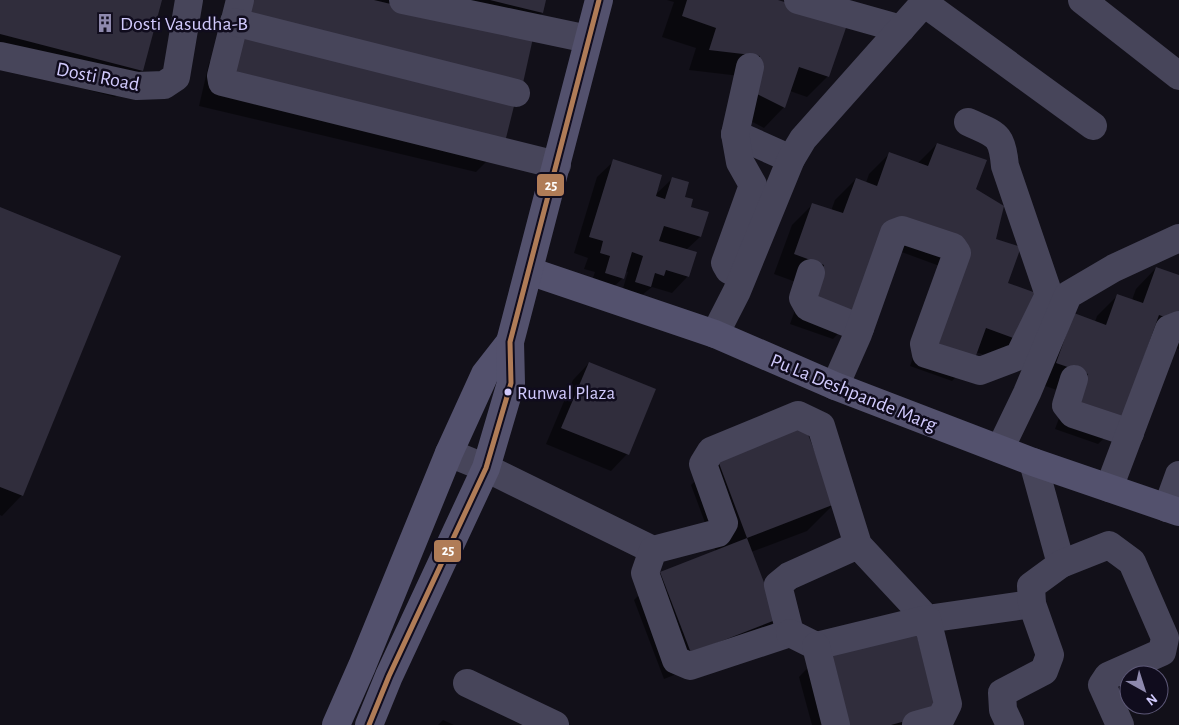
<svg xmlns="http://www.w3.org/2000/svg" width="1179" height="725" viewBox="0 0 1179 725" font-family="'Alegreya Sans',sans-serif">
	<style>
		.shadow { fill: #0007 }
		.building { fill: #302d3c }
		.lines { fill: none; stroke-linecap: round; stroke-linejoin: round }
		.street { stroke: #47455a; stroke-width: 28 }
		.secondary { stroke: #53516d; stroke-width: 28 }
		.bus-1-casing { stroke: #100c1d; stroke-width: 9 }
		.bus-1 { stroke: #b07c57; stroke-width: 5 }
		.bus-dot { fill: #d1cafd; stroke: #100c1d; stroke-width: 2 }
		.labels { text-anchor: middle; stroke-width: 5; stroke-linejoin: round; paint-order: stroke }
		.bus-label { font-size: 19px; fill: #d1cafd; stroke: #100c1d; text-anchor: start }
		.poi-label { font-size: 20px; fill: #d1cafd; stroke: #100c1d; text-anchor: start }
		.street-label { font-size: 20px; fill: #d1cafd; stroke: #100c1d }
		.line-badge { stroke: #100c1d; stroke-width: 2 }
		.badge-label { font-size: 14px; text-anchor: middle; font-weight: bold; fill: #fff }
	</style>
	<rect width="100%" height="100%" fill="#121019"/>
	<!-- shadow -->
	<g class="shadow">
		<polygon points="0,0 160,0 142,70 115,97 0,67"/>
		<polygon points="227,0 545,0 542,13 519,36 504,100 503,145 476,172 199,106 209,63 227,45"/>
		<polygon points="667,0 773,0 828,76 807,97 790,91 784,107 764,128 736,113 740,76 689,70 696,48 662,37 674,2"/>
		<polygon points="937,144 975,190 995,240 1018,339 998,360 976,352 973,360 952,381 910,366 945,268 880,244 853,318 833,339 790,324 804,285 774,274 792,225 813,204 831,211 835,200 856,179 866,183 869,174 889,154 917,164"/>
		<polygon points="614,161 654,196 672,179 690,208 707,213 700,237 686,250 688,276 672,293 652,287 633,302 620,298 628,272 625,271 623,278 606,294 589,289 595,272 584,269 588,258 574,253 597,177"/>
		<polygon points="0,209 22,495 2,516 0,515"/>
		<polygon points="1156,268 1179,276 1179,349 1149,339 1119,424 1098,444 1055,429 1068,394 1037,383 1054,335 1095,322 1097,316 1118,295 1132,300 1136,289"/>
		<polygon points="589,363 627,454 611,471 546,444 573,380"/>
		<polygon points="718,459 834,504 807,531 751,552 777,619 750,645 664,679 634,600 661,573 716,552 691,485"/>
		<polygon points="825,650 923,725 812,725 799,677"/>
		<polygon points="443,720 454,725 438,725"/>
	</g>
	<!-- building -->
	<g class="building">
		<polygon points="0,0 162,0 143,71 0,34"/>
		<polygon points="247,0 374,0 533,38 523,83 243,16"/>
		<polygon points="490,0 546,0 543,13"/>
		<polygon points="687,0 778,0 848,22 829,77 799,67 785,108 755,93 760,56 709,50 716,28 682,16"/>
		<polygon points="235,35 515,102 504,146 225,80"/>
		<polygon points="937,143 987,160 976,189 1004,206 996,239 1021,247 1008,283 1036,293 1019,340 986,328 974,361 929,345 965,247 890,220 854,319 810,303 824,265 794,254 812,203 843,213 856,178 877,186 889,152 928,166"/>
		<polygon points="613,159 662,175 656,196 665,199 672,177 689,182 685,197 693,199 691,207 709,212 701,237 664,226 659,241 697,252 689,277 666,270 664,276 655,273 651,287 635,282 643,256 632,252 624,279 605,273 610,256 600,253 603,241 589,237"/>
		<polygon points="0,207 121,256 23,496 0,487"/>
		<polygon points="1156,267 1179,275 1179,322 1159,315 1120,424 1075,409 1088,374 1056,363 1074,313 1106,325 1117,294 1143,303"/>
		<polygon points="589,362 656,389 629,455 561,428"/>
		<polygon points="804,424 835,504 747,538 717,458"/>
		<polygon points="747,538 778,619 691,653 660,572"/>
		<polygon points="914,625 938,712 891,725 845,725 825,649"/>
	</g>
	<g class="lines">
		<!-- street -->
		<g class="street">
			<polyline points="240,0 221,76 222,82 557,165"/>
			<polyline points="403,0 588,39"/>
			<polyline points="798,0 901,29"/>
			<polyline points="1082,0 1179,76"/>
			<polyline points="234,22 516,93"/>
			<polyline points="0,56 137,86 164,85 176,77 189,0"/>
			<polyline points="735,134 791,159"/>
			<polyline points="811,273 803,298 808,307 860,328"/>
			<polyline points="742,277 729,270 725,263 753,185 740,162 735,134 750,67"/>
			<polyline points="715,334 737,291 791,159 803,139 924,3 1093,126"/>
			<polyline points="1074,379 1066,405 1073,414 1130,433"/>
			<path d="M 835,386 L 858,334 L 894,233 L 902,230 L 953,247 L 957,253 L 924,344 L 926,354 L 980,371 L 1019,356 L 1049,295 L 1005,166 C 1002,133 996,135 968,122"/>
			<polyline points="1000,449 1027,393 1068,295 1114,268 1179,238"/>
			<polyline points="449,453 486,468 653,550"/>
			<polyline points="1033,462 1061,564"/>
			<polyline points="1109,488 1169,329 1179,325"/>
			<polyline points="1167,508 1179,475"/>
			<polyline points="858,545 821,426 798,415 711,451 703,464 724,523 718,533 653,550 645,573 676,660 690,666 790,633 778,585 789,576 858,545 927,619 1032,604"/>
			<polyline points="790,633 816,646 927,619 948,704 941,718 916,725"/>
			<polyline points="816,646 836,725"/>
			<polyline points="467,683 555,725"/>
			<polyline points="1010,725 1003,710 1002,693 1044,671 1050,655 1032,604 1031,586 1061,564 1109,545 1132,562 1165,638 1162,652 1108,676 1102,685 1120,725"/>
		</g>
		<!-- secondary -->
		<g class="secondary">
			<polyline points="529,271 715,334 835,386 1033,462 1179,512"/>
			<polyline points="336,725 362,666 449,453 485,374 510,342"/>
			<polyline points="369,725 389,676 486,468 511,383 510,342 599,0"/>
		</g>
		<!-- bus-1 casing -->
		<g class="bus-1-casing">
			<polyline id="bus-1" points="369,725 389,676 486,468 511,383 510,342 599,0"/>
		</g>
		<!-- bus-1 -->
		<use href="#bus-1" class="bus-1"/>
	</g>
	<!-- icons -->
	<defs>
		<g id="building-bare" transform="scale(1.5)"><path d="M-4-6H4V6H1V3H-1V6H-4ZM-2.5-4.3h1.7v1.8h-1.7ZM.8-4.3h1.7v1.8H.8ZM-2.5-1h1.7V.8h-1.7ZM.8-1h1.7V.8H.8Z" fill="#8e89ad" stroke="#100c1d" stroke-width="2.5" paint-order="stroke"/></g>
	</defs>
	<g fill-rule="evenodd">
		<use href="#building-bare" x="105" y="23"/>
	</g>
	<!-- markers -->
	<circle class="bus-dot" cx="508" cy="392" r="4.5"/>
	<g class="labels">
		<!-- bus labels -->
		<g class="bus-label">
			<text x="517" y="399">Runwal Plaza</text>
		</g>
		<!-- poi labels -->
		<g class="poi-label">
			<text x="120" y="30">Dosti Vasudha-B</text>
		</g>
		<!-- street labels -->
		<g class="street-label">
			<text transform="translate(98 76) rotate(11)" y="7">Dosti Road</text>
			<text transform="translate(854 392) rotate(22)" y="7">Pu La Deshpande Marg</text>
		</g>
	</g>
	<g class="line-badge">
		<rect x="536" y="173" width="29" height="24" rx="5" fill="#b07c57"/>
		<rect x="433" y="539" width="29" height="24" rx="5" fill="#b07c57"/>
	</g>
	<g class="badge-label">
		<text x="551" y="190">25</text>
		<text x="448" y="555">25</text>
	</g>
	<!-- north arrow -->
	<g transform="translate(1144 690) rotate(141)"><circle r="24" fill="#100c1d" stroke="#5d5877"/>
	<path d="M0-4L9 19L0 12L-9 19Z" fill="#8e89ad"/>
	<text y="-8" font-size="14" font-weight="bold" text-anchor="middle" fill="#d1cafd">N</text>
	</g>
</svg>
